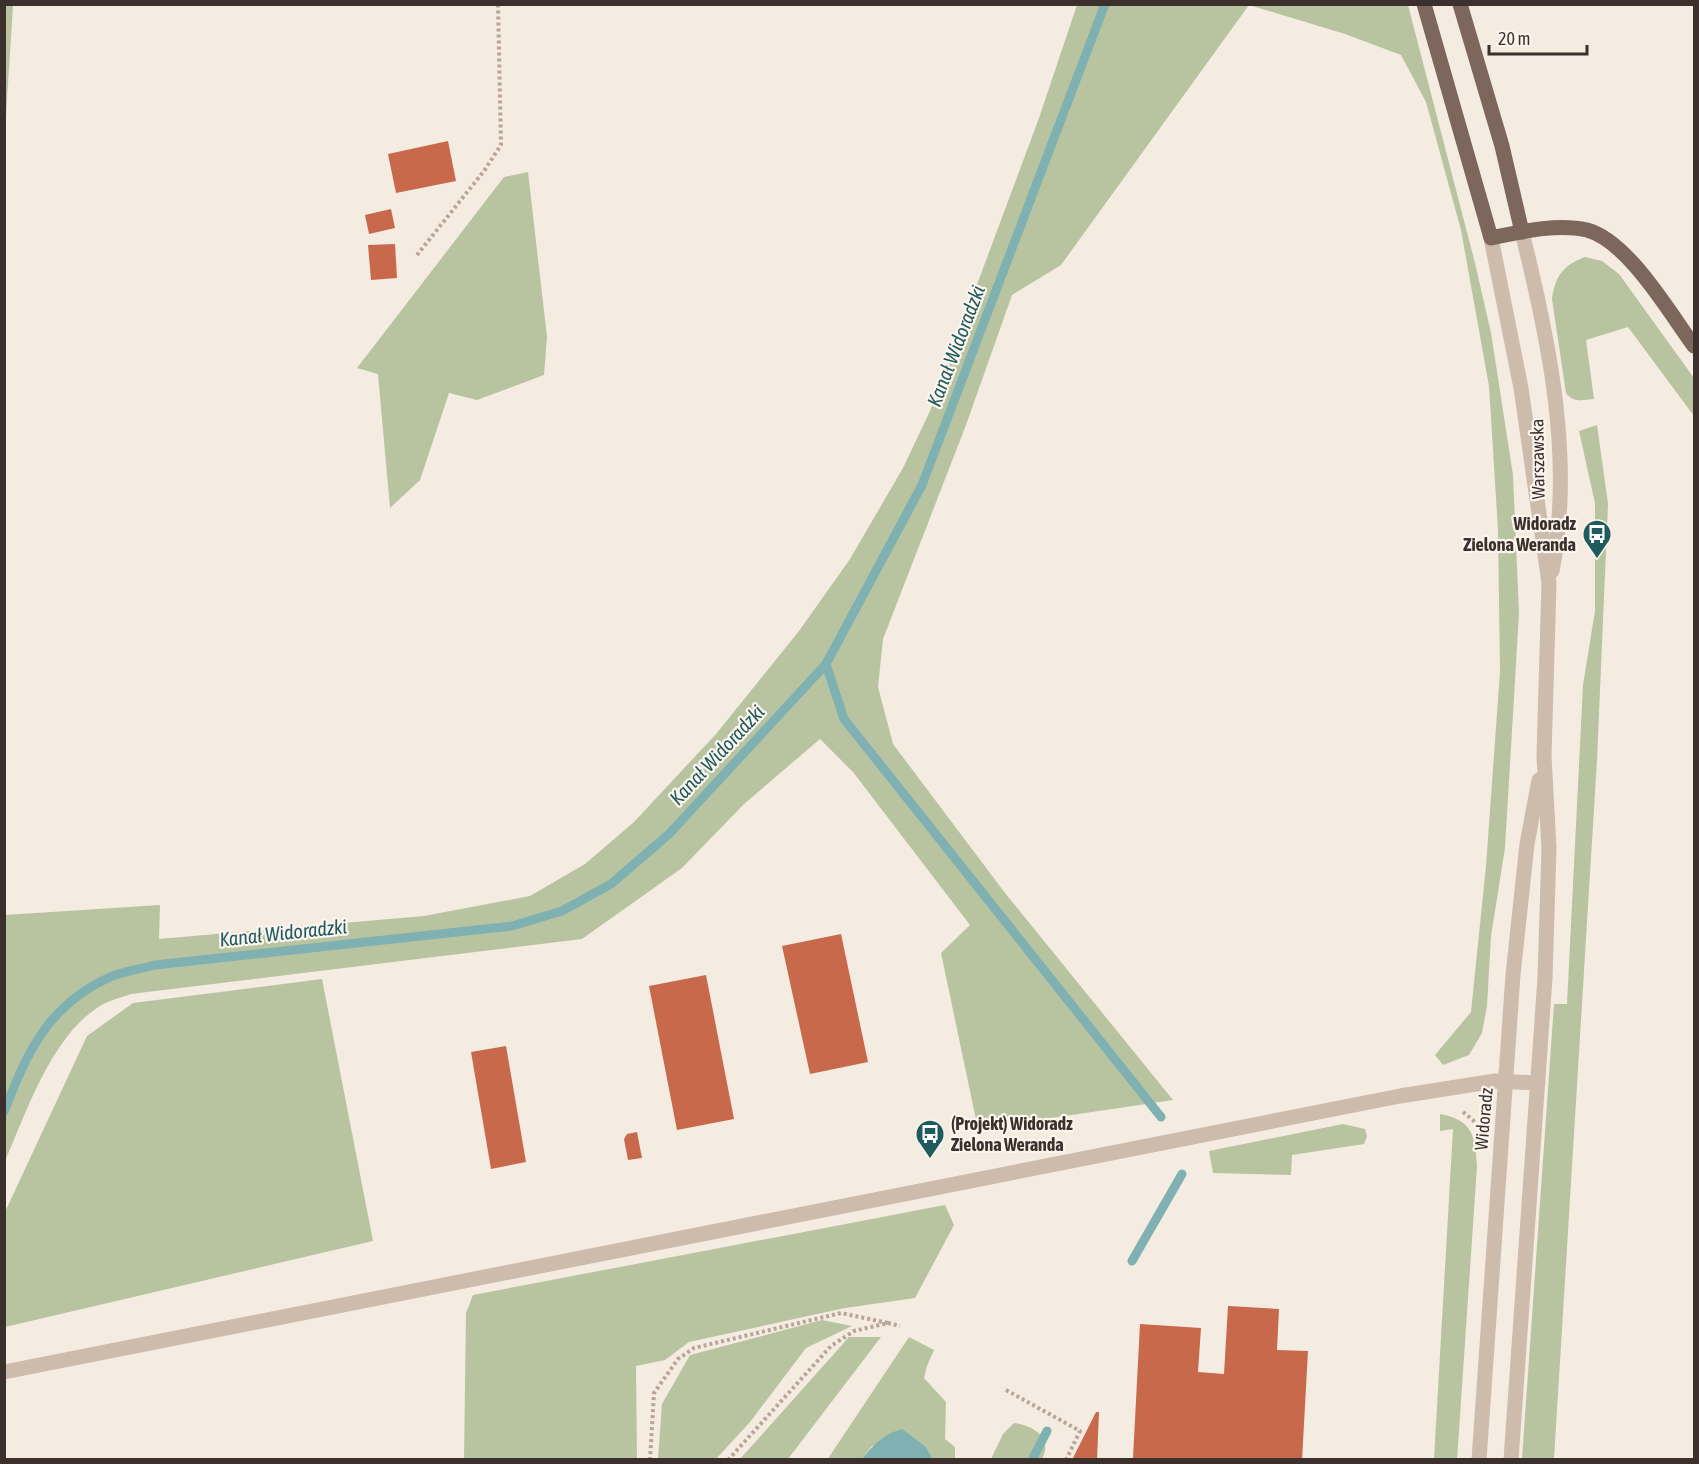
<svg xmlns="http://www.w3.org/2000/svg" width="1699" height="1464" viewBox="0 0 1699 1464" font-family="'Asap Condensed',sans-serif">
	<style>
		.green { fill: #b8c4a0 }
		.water { fill: #7fb0b2 }
		.lines { fill: none; stroke-linecap: round; stroke-linejoin: round }
		.stream { stroke: #7fb0b2; stroke-width: 9 }
		.building { fill: #c8694b }
		.path { stroke: #b9a596; stroke-width: 4; stroke-dasharray: 3 3; stroke-linecap: butt }
		.minor { stroke: #cdbbac; stroke-width: 15 }
		.major { stroke: #7d675c; stroke-width: 15 }
		.labels { text-anchor: middle; stroke-width: 4.5; stroke-linejoin: round; paint-order: stroke }
		.street-label { font-size: 18px; fill: #3b302b; stroke: #fbf5ee }
		.poi-label { font-size: 18px; font-weight: bold; fill: #3b302b; stroke: #fbf5ee; text-anchor: end }
		.water-label { font-size: 20px; font-style: italic; fill: #1f5a5e; stroke: #fbf5ee }
	</style>
	<rect width="100%" height="100%" fill="#f4ebe1"/>
	<!-- green -->
	<g class="green">
		<polygon points="5,4 13,5 5,132 4,5"/>
		<path d="M 1077,5 L 1408,5 L 1475,263 L 1491,333 L 1513,475 L 1519,613 L 1505,848 L 1491,936 L 1487,1006 L 1482,1033 L 1469,1055 L 1443,1065 L 1435,1055 L 1471,1012 L 1486,866 L 1500,672 L 1498,530 L 1489,386 L 1461,230 L 1426,102 L 1401,55 L 1345,34 L 1249,5 L 1061,265 L 1012,295 L 966,425 L 883,639 L 878,687 L 893,744 L 1005,893 L 1173,1100 L 978,1129 L 941,953 L 970,925 L 853,772 L 820,739 L 744,804 L 682,868 L 582,939 L 131,994 C 120,998 106,1001 97,1008 C 51,1038 26,1113 5,1161 L 5,915 L 160,905 L 159,939 L 424,916 L 530,896 L 585,864 L 634,822 L 716,734 L 799,631 L 850,559 L 903,468 L 930,411 L 1039,118 Z"/>
		<polygon points="528,172 547,337 544,375 477,400 449,393 420,480 390,508 378,374 357,368 504,177"/>
		<path d="M 1585,257 L 1602,261 L 1619,274 L 1694,378 L 1694,416 L 1628,327 L 1586,340 L 1594,399 C 1583,400 1573,403 1566,393 L 1552,299 C 1555,277 1563,265 1585,257 Z"/>
		<polygon points="1597,425 1608,504 1597,760 1554,1459 1522,1459 1554,1004 1567,1004 1583,685 1595,611 1595,503 1579,431"/>
		<polygon points="322,979 373,1241 5,1327 5,1212 87,1036 133,1003"/>
		<path d="M 1440,1114 C 1473,1120 1475,1136 1477,1166 L 1457,1460 L 1434,1459 L 1453,1129 L 1440,1131 Z"/>
		<polygon points="1343,1124 1365,1129 1367,1136 1364,1144 1292,1155 1291,1175 1213,1173 1209,1151"/>
		<polygon points="945,1205 954,1225 915,1298 845,1308 689,1342 665,1360 636,1366 637,1459 464,1459 466,1313 473,1295"/>
		<polygon points="822,1320 852,1326 806,1348 750,1422 716,1459 658,1459 662,1404 690,1355"/>
		<polygon points="849,1337 881,1337 788,1459 740,1459"/>
		<polygon points="909,1337 934,1350 927,1366 924,1378 946,1402 945,1439 955,1447 955,1459 933,1459 926,1447 872,1446 862,1459 827,1460"/>
		<path d="M 1014,1423 C 1034,1426 1053,1438 1042,1459 L 991,1459 L 1003,1434 Z"/>
	</g>
	<!-- water -->
	<path class="water" d="M 902,1429 L 926,1447 L 933,1459 L 862,1459 C 873,1445 884,1434 902,1429 Z"/>
	<g class="lines">
		<!-- stream -->
		<g class="stream">
			<polyline points="826,664 844,719 1161,1117"/>
			<path d="M 4,1112 C 27,1052 48,1005 110,977 C 124,971 141,969 155,965 L 512,926 L 562,911 L 611,884 L 669,834 L 826,664 L 922,485 L 1105,4"/>
			<polyline points="1132,1261 1182,1174"/>
			<polyline points="1032,1460 1047,1431"/>
		</g>
	</g>
	<!-- building -->
	<g class="building">
		<polygon points="448,141 456,181 396,193 388,154"/>
		<polygon points="391,209 395,228 369,234 365,215"/>
		<polygon points="395,244 397,278 371,280 368,245"/>
		<polygon points="841,934 868,1062 810,1074 782,946"/>
		<polygon points="706,975 734,1119 677,1130 649,986"/>
		<polygon points="506,1046 526,1162 491,1169 471,1052"/>
		<polygon points="637,1132 642,1158 628,1160 624,1139 627,1134"/>
		<polygon points="1228,1306 1279,1309 1277,1350 1308,1351 1302,1460 1133,1458 1140,1324 1201,1328 1198,1372 1224,1374"/>
		<polygon points="1096,1412 1099,1412 1097,1460 1072,1460"/>
	</g>
	<g class="lines">
		<!-- path -->
		<g class="path">
			<polyline points="417,255 484,171 501,145 498,4"/>
			<polyline points="1463,1112 1473,1120 1478,1128"/>
			<polyline points="1006,1390 1080,1431 1066,1460"/>
			<polyline points="650,1460 654,1393 678,1359 694,1348 841,1313 888,1323"/>
			<polyline points="728,1460 831,1346 854,1331 888,1323 900,1326"/>
		</g>
		<!-- minor -->
		<g class="minor">
			<path d="M 1522,232 C 1549,341 1574,459 1552,571"/>
			<polyline points="1491,238 1521,388 1549,583 1544,756 1549,848 1545,978 1511,1460"/>
			<polyline points="4,1372 1400,1096 1495,1081 1538,1083"/>
			<polyline points="1479,1460 1513,975 1527,844 1539,780"/>
		</g>
		<!-- major -->
		<g class="major">
			<path d="M 1424,4 L 1491,238 C 1520,232 1557,223 1587,230 C 1628,241 1669,312 1694,346"/>
			<polyline points="1460,4 1502,146 1522,232"/>
		</g>
	</g>
	<!-- icons -->
	<defs>
		<g id="bus-pin" transform="scale(1.5)"><path d="M0 17L-7.5 6A9.5 9.5 0 1 1 7.5 6Z" fill="#1f5a5e" stroke="#fbf5ee"/><path d="M-5-6H5V4H4V6H2V4H-2V6H-4V4H-5ZM-3.5-4V0h7V-4ZM-3.5 1.2v1.5H-2V1.2ZM2 1.2v1.5H3.5V1.2Z" fill="#fff"/></g>
	</defs>
	<g fill-rule="evenodd">
		<use href="#bus-pin" x="1597" y="534"/>
		<use href="#bus-pin" x="930" y="1134"/>
	</g>
	<g class="labels">
		<!-- street labels -->
		<g class="street-label">
			<text transform="translate(1538 459) rotate(-91)" y="6">Warszawska</text>
			<text transform="translate(1484 1119) rotate(-85)" y="6">Widoradz</text>
		</g>
		<!-- poi labels -->
		<g class="poi-label">
			<text x="1576" y="530">Widoradz<tspan x="1576" dy="21">Zielona Weranda</tspan></text>
			<text x="951" y="1130" text-anchor="start">(Projekt) Widoradz<tspan x="951" dy="21">Zielona Weranda</tspan></text>
		</g>
		<!-- water labels -->
		<g class="water-label">
			<text transform="translate(956 346) rotate(-69)" y="7">Kanał Widoradzki</text>
			<text transform="translate(717 755) rotate(-47)" y="7">Kanał Widoradzki</text>
			<text transform="translate(283 933) rotate(-6)" y="7">Kanał Widoradzki</text>
		</g>
	</g>
	<!-- border -->
	<rect width="1699" height="1464" fill="none" stroke="#3b302b" stroke-width="12"/>
	<!-- scale -->
	<path d="M1489 45v9h98v-9" fill="none" stroke="#3b302b" stroke-width="3"/>
	<text x="1498" y="45" font-size="18" fill="#3b302b" stroke="#fbf5ee" stroke-width="4.5" paint-order="stroke">20 m</text>
</svg>
